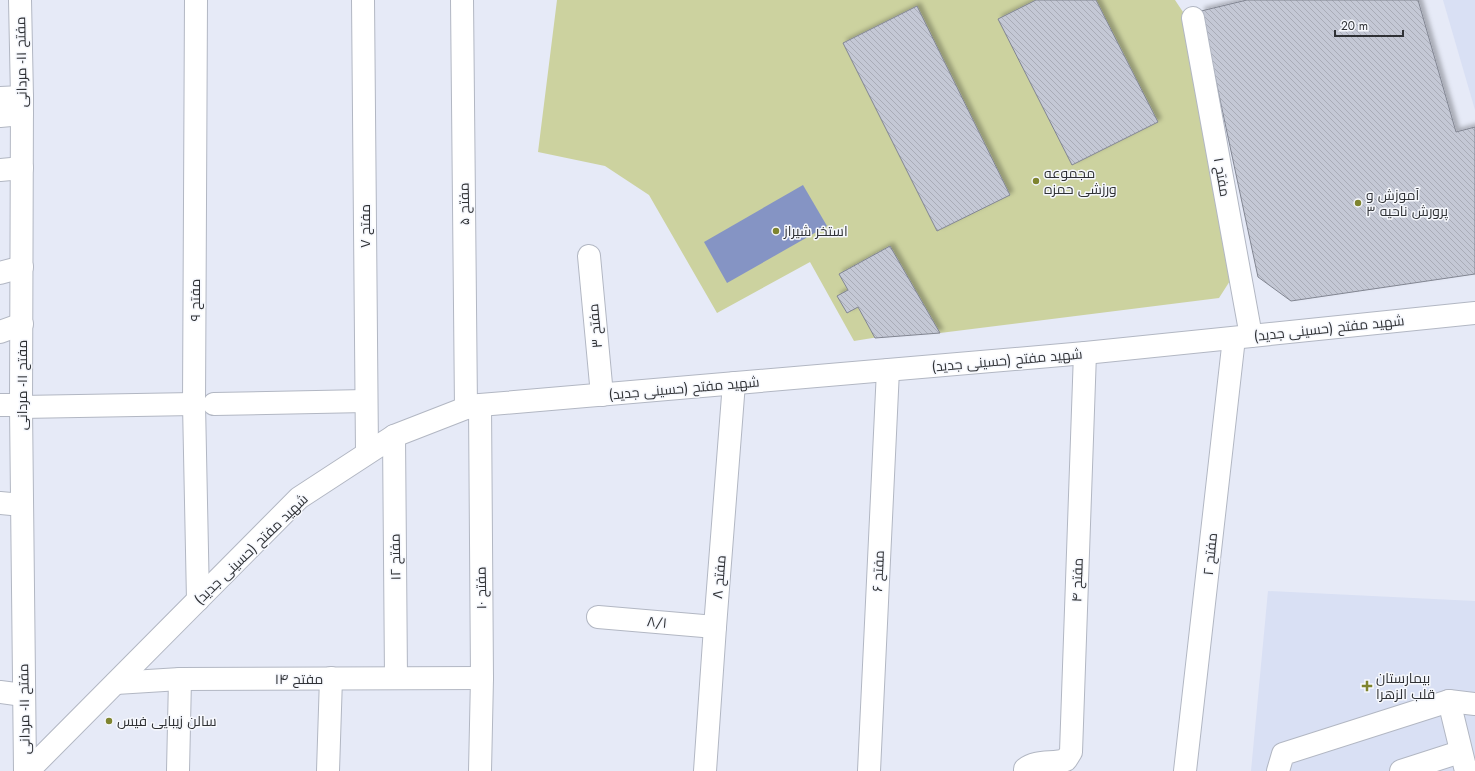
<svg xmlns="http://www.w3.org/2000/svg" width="1475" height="771" viewBox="0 0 1475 771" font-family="Jost,Cairo,sans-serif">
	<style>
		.built { fill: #d9e0f4 }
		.green { fill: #ccd29f }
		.water { fill: #8594c4 }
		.building { fill: url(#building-back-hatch); stroke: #828692; filter: url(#shadow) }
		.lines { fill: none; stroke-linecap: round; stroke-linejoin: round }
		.minor-casing { stroke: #b2b7c3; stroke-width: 24 }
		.minor { stroke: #fff; stroke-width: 22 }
		.poi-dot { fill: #7e842f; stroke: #f6f8fd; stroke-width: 1.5 }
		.labels { text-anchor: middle; stroke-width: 3; stroke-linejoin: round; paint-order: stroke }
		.street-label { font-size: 14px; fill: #2f3135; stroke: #f6f8fd }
		.poi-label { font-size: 14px; fill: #2f3135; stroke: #f6f8fd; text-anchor: start }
	</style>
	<defs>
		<pattern id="building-back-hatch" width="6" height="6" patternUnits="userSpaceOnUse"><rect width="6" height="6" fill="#c4c8d5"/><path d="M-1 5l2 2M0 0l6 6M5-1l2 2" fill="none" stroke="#a9acb7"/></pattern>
		<filter id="shadow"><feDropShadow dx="3.5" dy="-3.5" stdDeviation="2" flood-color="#0004"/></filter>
	</defs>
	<rect width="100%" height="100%" fill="#e6eaf7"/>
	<!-- built -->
	<g class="built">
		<polygon points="1443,0 1475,0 1475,110"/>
		<polygon points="1268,591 1475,601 1475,771 1251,771"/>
	</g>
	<!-- green -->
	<polygon class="green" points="557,0 1175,0 1183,12 1235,273 1219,298 940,333 885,336 854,341 810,262 717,313 649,195 605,166 538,152"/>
	<!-- water -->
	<polygon class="water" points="803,185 827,226 727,283 704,242"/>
	<!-- building -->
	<g class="building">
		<polygon points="1036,0 1096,0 1158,122 1072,165 998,19"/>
		<polygon points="1247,0 1418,0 1456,132 1475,127 1475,274 1291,301 1258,277 1201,11"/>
		<polygon points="917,6 1010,195 937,231 843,43"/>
		<polygon points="890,246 940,333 875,338 858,307 847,313 837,296 848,290 839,274"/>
	</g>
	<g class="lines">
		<!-- minor casing -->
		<g class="minor-casing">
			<g id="minor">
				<polyline points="20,0 22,97 21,407 25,771"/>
				<polyline points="196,0 194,404 198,600"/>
				<polyline points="363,0 367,452"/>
				<polyline points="462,0 466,408"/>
				<polyline points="1193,18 1251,336"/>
				<polyline points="0,98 22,97"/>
				<polyline points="0,116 22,114"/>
				<polyline points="0,170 22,168"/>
				<polyline points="589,256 602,395"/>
				<polyline points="0,273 22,267"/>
				<polyline points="0,332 22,324"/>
				<polyline points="214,404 366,401"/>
				<polyline points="0,405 21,405"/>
				<polyline points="480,405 482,678 480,771"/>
				<polyline points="21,407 194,404"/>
				<polyline points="394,436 396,678"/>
				<polyline points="0,503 22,505"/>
				<polyline points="598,617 715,627"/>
				<polyline points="116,683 180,679 482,678"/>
				<polyline points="0,692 23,695"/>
				<polyline points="1449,701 1466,771"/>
				<polyline points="28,771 299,498 394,436 466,408 480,405 1085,353 1475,313"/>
				<polyline points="178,771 180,679"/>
				<polyline points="328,771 331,678"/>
				<polyline points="705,771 715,627 734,383"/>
				<polyline points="869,771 888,370"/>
				<path d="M 1025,771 L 1025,769 C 1036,760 1052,764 1066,760 L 1071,752 L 1085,353"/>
				<polyline points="1185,771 1234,338"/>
				<polyline points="1278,771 1283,754 1449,701 1475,704"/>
				<polyline points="1401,771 1460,752"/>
			</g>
		</g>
		<!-- minor -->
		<use href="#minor" class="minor"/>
	</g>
	<!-- markers -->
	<g class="poi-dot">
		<circle cx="1036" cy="181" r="4"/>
		<circle cx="1358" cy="203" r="4"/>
		<circle cx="776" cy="231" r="4"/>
		<path d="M1365 680h4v4h4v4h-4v4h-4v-4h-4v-4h4z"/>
		<circle cx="109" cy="721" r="4"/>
	</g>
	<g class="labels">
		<!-- street labels -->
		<g class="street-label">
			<text transform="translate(21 62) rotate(-91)" y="5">مفتح ۱۱- مردانی</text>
			<text transform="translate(1222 177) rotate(80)" y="5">مفتح ۱</text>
			<text transform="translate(464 204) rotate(-91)" y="5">مفتح ۵</text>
			<text transform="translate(365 226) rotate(-90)" y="5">مفتح ۷</text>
			<text transform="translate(195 300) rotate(-90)" y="5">مفتح ۹</text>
			<text transform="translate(595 326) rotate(-95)" y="5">مفتح ۳</text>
			<text transform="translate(1329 328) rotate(-6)" y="5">شهید مفتح (حسینی جدید)</text>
			<text transform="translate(1007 360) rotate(-5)" y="5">شهید مفتح (حسینی جدید)</text>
			<text transform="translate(22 385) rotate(-90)" y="5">مفتح ۱۱- مردانی</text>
			<text transform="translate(684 388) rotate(-5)" y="5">شهید مفتح (حسینی جدید)</text>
			<text transform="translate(251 549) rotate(-44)" y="5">شهید مفتح (حسینی جدید)</text>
			<text transform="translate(1210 554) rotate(-84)" y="5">مفتح ۲</text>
			<text transform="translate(395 557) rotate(-91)" y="5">مفتح ۱۲</text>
			<text transform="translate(878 571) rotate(-87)" y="5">مفتح ۶</text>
			<text transform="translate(719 577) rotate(-85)" y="5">مفتح ۸</text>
			<text transform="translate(1077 580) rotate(-88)" y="5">مفتح ۴</text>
			<text transform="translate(481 588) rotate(-91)" y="5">مفتح ۱۰</text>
			<text transform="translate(657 622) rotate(5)" y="5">۸/۱</text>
			<text x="299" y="684">مفتح ۱۴</text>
			<text transform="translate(24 709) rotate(-91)" y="5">مفتح ۱۱- مردانی</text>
		</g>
		<!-- poi labels -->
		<g class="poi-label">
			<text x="1044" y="178">مجموعه<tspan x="1044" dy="16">ورزشی حمزه</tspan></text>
			<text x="1366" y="200">آموزش و<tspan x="1366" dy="16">پرورش ناحیه ۳</tspan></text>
			<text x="784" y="236">استخر شیراز</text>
			<text x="1376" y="683">بیمارستان<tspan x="1376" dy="16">قلب الزهرا</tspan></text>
			<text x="117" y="726">سالن زیبایی فیس</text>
		</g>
	</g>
	<!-- scale -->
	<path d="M1335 30v6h68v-6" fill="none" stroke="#2f3135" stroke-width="2"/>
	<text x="1341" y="30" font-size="12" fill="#2f3135" stroke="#f6f8fd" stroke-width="3" paint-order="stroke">20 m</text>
</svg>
